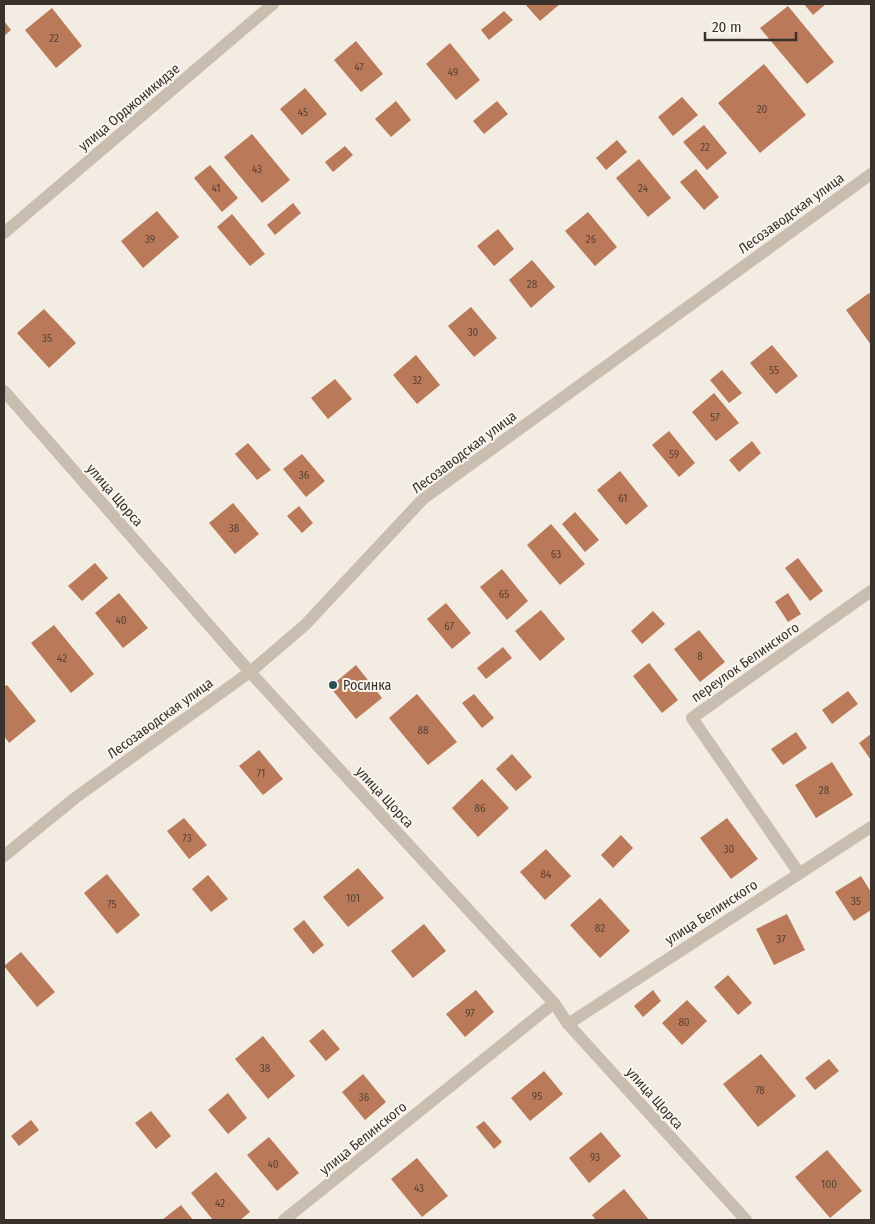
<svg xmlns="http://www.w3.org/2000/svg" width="875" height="1224" viewBox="0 0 875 1224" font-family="'Fira Sans Condensed',sans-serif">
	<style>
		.building { fill: #ba7958 }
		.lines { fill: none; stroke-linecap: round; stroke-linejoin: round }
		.street { stroke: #c9bdaf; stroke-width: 12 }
		.poi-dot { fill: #264f57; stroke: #f9f6ef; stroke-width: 2 }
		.labels { text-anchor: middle; stroke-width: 4; stroke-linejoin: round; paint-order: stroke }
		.number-label { font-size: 11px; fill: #594337 }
		.street-label { font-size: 14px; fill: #39312c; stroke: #f9f6ef }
		.poi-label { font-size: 14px; fill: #39312c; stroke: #f9f6ef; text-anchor: start }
	</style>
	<rect width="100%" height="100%" fill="#f2ece3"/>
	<!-- building -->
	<g class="building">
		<polygon points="525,4 560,4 540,21"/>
		<polygon points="804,4 826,4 813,15"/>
		<polygon points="788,6 834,62 807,84 760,28"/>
		<polygon points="52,8 82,46 56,68 25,30"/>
		<polygon points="504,11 513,20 489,40 481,30"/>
		<polygon points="4,21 11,30 4,36"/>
		<polygon points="356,41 383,74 361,92 334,60"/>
		<polygon points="450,43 480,80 456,100 426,64"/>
		<polygon points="764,64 806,115 760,153 718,103"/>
		<polygon points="305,88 327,114 302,135 280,109"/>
		<polygon points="682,97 698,115 673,136 658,117"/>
		<polygon points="396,101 411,120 391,137 375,119"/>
		<polygon points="497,101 508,114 484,134 473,121"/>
		<polygon points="704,125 727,153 707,170 683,142"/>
		<polygon points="252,134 290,180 262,203 224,157"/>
		<polygon points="617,140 627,152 606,170 596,158"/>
		<polygon points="345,146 353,155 333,172 325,162"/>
		<polygon points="639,159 671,198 648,217 616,178"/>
		<polygon points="210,165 238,198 222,212 194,178"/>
		<polygon points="696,169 719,197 704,210 680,182"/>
		<polygon points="293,203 301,213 275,235 267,225"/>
		<polygon points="157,211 179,237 143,268 121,241"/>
		<polygon points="588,212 617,247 595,266 565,231"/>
		<polygon points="232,214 265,254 250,266 217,227"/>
		<polygon points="498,229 514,249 494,266 477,246"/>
		<polygon points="532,260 555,287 531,308 509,280"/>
		<polygon points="869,293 871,296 871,345 846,310"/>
		<polygon points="471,307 497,338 474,357 448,326"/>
		<polygon points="44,309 76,343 49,368 17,333"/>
		<polygon points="772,345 798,376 776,394 750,363"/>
		<polygon points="416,355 440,385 417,404 393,375"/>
		<polygon points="722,370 742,393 729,403 710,380"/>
		<polygon points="335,379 352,399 328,419 311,398"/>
		<polygon points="714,393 739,423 716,441 692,412"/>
		<polygon points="669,431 695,463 679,477 652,445"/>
		<polygon points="752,441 761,453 739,472 729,460"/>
		<polygon points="248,443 271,470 257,480 235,454"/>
		<polygon points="302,454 325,481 306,497 283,469"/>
		<polygon points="620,471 648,506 626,525 597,490"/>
		<polygon points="233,503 259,534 235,554 209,523"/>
		<polygon points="299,506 313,523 302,533 287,516"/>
		<polygon points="575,512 599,540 585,552 562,524"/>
		<polygon points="551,524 585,564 560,585 527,545"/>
		<polygon points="798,558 823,591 810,601 785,568"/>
		<polygon points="95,563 108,578 82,601 68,586"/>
		<polygon points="502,569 528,601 507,620 480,587"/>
		<polygon points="119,593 148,628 123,648 95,613"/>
		<polygon points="788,593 801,614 788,622 775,602"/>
		<polygon points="446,603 471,633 452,649 427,619"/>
		<polygon points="541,610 565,639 540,661 515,631"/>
		<polygon points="653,611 665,624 642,644 631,631"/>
		<polygon points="54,625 94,674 71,693 31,643"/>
		<polygon points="699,630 725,662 700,682 674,649"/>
		<polygon points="503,647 512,658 486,679 477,668"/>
		<polygon points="649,663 678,700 662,713 633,676"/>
		<polygon points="356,665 382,698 356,719 330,687"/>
		<polygon points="7,685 36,721 9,743 4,736 4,687"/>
		<polygon points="848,691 858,704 832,724 822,710"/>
		<polygon points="417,694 457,742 428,765 389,718"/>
		<polygon points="474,694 494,718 482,728 462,703"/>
		<polygon points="796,732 807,748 783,765 771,749"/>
		<polygon points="871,734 871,760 859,743"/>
		<polygon points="259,750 283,779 263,795 239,766"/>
		<polygon points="512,754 532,777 516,791 496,769"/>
		<polygon points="832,762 853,795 816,818 795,785"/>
		<polygon points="482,779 509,808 478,837 452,808"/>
		<polygon points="184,818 207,845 189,859 167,831"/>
		<polygon points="727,818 758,859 731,879 700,838"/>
		<polygon points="621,835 633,848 613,868 601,855"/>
		<polygon points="546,849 571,876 545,900 520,872"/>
		<polygon points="358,868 384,898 348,927 323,897"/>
		<polygon points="107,874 140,915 117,934 84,893"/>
		<polygon points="208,875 228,899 211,912 192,889"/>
		<polygon points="861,876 871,892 871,910 854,921 835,892"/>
		<polygon points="600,898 630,931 600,958 570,925"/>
		<polygon points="787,914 805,950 774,965 756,929"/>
		<polygon points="304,920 324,945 313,954 293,929"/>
		<polygon points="424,924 446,951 413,978 391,951"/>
		<polygon points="21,952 55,992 37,1007 4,966"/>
		<polygon points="728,975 752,1003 738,1015 714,987"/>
		<polygon points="476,990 494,1012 465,1037 446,1014"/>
		<polygon points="653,990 661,1001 643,1017 634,1006"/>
		<polygon points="687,1000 707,1021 682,1045 662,1023"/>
		<polygon points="323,1029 340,1049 326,1061 309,1041"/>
		<polygon points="263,1036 295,1076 268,1099 235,1059"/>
		<polygon points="761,1054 796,1096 758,1127 723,1084"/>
		<polygon points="829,1059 839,1071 815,1090 805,1078"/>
		<polygon points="544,1071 563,1094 530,1121 511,1098"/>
		<polygon points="363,1074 386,1102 365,1120 342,1092"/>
		<polygon points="228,1093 247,1118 228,1134 208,1110"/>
		<polygon points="151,1111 171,1136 156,1149 135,1123"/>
		<polygon points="31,1120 39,1130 19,1146 11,1136"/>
		<polygon points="484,1121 502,1142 494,1149 476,1127"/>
		<polygon points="601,1132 621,1156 589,1183 569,1158"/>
		<polygon points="269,1137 299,1173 277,1191 247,1155"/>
		<polygon points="827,1150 862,1191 830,1218 795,1177"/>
		<polygon points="417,1158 448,1196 422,1217 391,1179"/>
		<polygon points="216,1172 250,1212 240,1220 213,1220 191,1193"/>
		<polygon points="624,1189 649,1220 596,1220 592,1215"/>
		<polygon points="181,1205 193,1220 162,1220"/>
	</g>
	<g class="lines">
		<!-- street -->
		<g class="street">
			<polyline points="4,233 273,4"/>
			<polyline points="4,391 250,672 554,1003 568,1024 746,1220"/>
			<polyline points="4,856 75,798 250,672 305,625 423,499 871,174"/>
			<polyline points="799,873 692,718 871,591"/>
			<polyline points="568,1024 871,827"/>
			<polyline points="284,1220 554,1003"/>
		</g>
	</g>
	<!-- markers -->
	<circle class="poi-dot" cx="333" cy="685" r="5"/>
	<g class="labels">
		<!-- number labels -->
		<g class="number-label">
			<text x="54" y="42">22</text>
			<text x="359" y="71">47</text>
			<text x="453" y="76">49</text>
			<text x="762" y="113">20</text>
			<text x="303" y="116">45</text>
			<text x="705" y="151">22</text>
			<text x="257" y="173">43</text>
			<text x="216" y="192">41</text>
			<text x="643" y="192">24</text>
			<text x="150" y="243">39</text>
			<text x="591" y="243">26</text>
			<text x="532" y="288">28</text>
			<text x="473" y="336">30</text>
			<text x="47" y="342">35</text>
			<text x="774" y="374">55</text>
			<text x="417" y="384">32</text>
			<text x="715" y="421">57</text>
			<text x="674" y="458">59</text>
			<text x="304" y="479">36</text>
			<text x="623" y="502">61</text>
			<text x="234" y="532">38</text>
			<text x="556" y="558">63</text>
			<text x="504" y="598">65</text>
			<text x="121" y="624">40</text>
			<text x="449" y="630">67</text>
			<text x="700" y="660">8</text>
			<text x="62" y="662">42</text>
			<text x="423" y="734">88</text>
			<text x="261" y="777">71</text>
			<text x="824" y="794">28</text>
			<text x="480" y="812">86</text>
			<text x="187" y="842">73</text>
			<text x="729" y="853">30</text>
			<text x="546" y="878">84</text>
			<text x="353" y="902">101</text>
			<text x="856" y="905">35</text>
			<text x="112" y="908">75</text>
			<text x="600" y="932">82</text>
			<text x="781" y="943">37</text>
			<text x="470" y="1017">97</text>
			<text x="684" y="1026">80</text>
			<text x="265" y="1072">38</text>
			<text x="760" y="1094">78</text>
			<text x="537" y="1100">95</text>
			<text x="364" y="1101">36</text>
			<text x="595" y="1161">93</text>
			<text x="273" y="1168">40</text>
			<text x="829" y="1188">100</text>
			<text x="419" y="1192">43</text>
			<text x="220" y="1207">42</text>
		</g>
		<!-- street labels -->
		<g class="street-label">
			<text transform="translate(129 107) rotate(-40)" y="5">улица Орджоникидзе</text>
			<text transform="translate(791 213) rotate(-36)" y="5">Лесозаводская улица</text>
			<text transform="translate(464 452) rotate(-37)" y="5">Лесозаводская улица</text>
			<text transform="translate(115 495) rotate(49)" y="5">улица Щорса</text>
			<text transform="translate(745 662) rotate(-35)" y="5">переулок Белинского</text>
			<text transform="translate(160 718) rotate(-36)" y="5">Лесозаводская улица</text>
			<text transform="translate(385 797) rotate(47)" y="5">улица Щорса</text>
			<text transform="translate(711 912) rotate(-33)" y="5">улица Белинского</text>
			<text transform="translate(655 1098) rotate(48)" y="5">улица Щорса</text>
			<text transform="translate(363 1138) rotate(-39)" y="5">улица Белинского</text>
		</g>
		<!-- poi labels -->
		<g class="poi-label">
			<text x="343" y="690">Росинка</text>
		</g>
	</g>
	<!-- border -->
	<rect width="875" height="1224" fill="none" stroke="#39312c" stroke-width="10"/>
	<!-- scale -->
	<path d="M705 32v8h91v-8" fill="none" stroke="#39312c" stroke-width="2.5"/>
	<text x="712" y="32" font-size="15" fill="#39312c" stroke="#f9f6ef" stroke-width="4" paint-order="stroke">20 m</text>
</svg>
